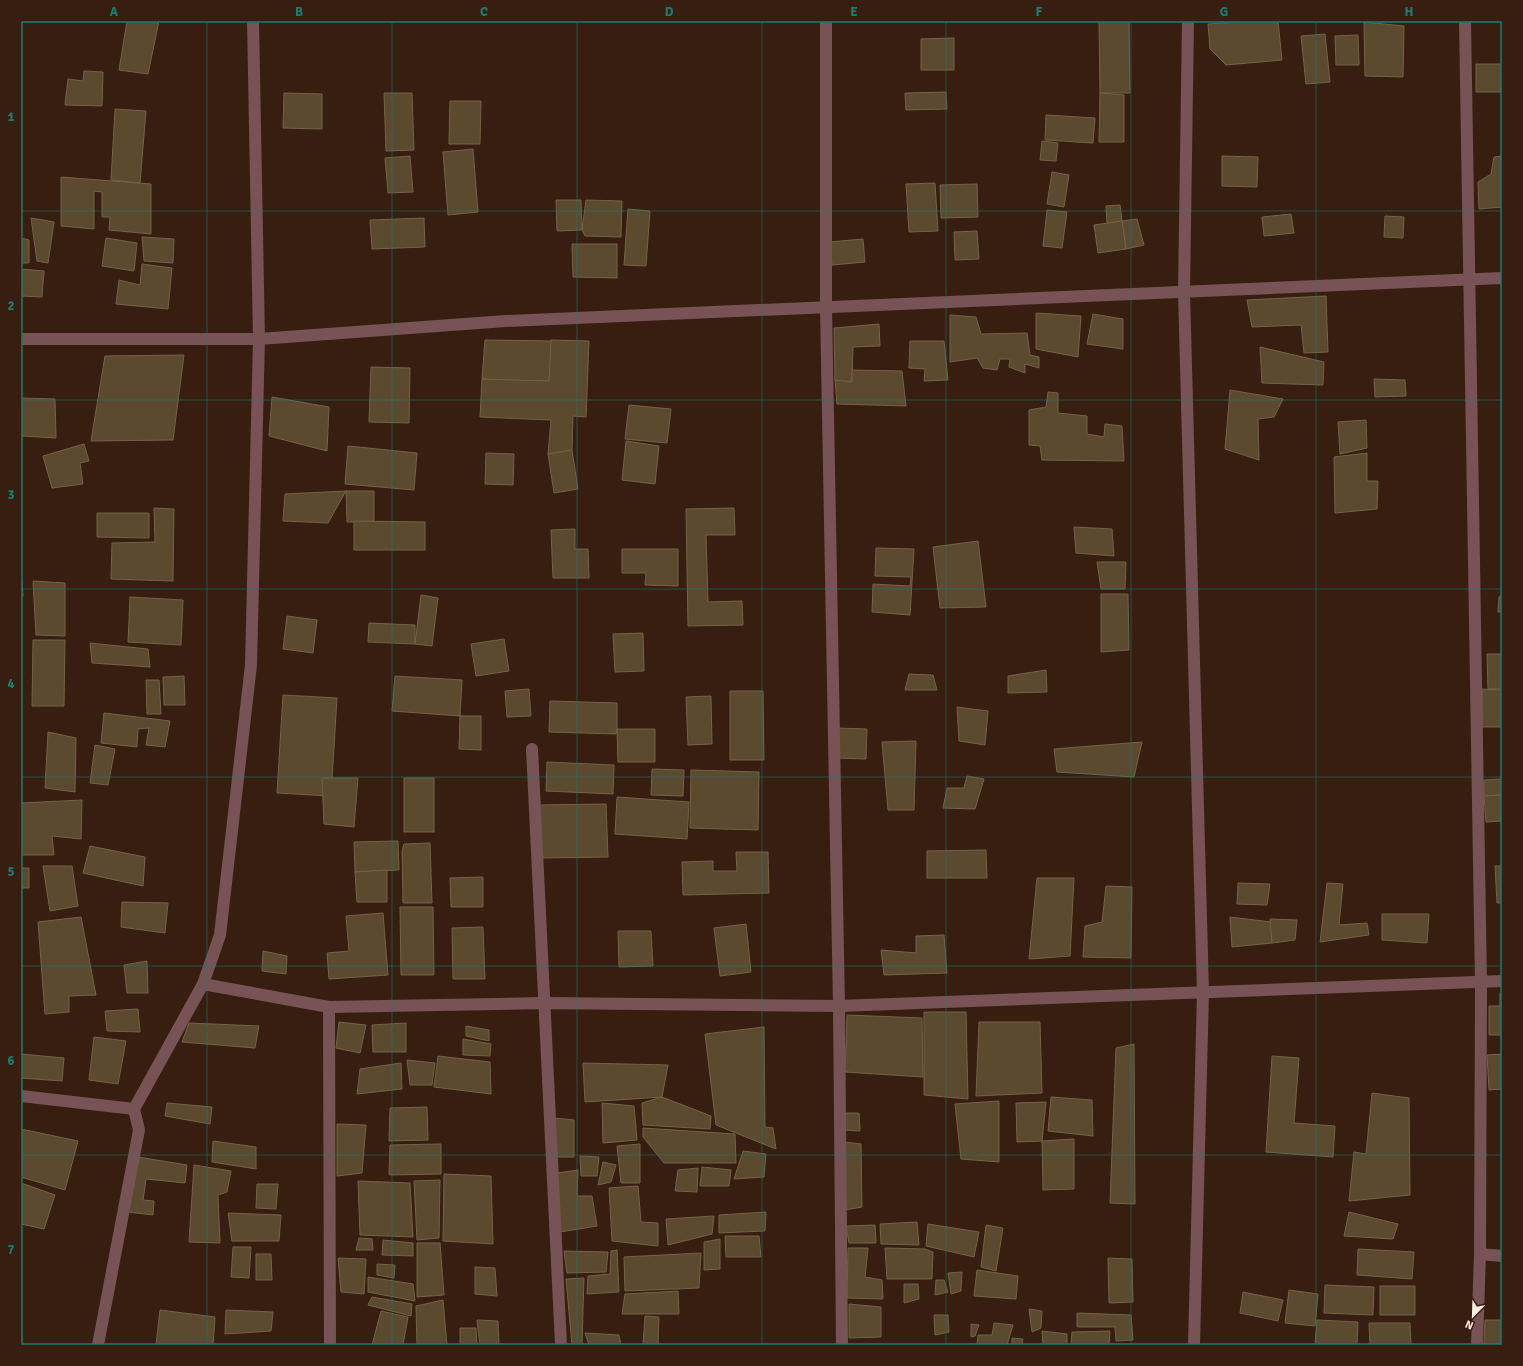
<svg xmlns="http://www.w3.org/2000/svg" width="1523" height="1366" viewBox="0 0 1523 1366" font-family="Signika,sans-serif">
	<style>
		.building { fill: #5b4a2f; stroke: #746347 }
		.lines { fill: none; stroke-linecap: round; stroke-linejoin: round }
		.minor { stroke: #775355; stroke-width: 12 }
		.grid { fill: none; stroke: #1b7c74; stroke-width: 1; stroke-opacity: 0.55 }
		.neatline { fill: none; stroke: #1b7c74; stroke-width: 1.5 }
		.grid-label { font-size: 13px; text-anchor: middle; font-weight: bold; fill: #1b7c74 }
	</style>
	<rect width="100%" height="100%" fill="#381e10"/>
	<!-- building -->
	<g class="building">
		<polygon points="127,21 159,21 148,74 119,70"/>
		<polygon points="1099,21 1129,21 1130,93 1100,93"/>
		<polygon points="1250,21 1278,21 1282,60 1226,65 1210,49 1208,24"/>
		<polygon points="1364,22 1404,26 1403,77 1365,76"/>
		<polygon points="1325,34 1330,82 1306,84 1301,36"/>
		<polygon points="1358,35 1359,65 1336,65 1335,36"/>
		<polygon points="954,38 954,70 921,70 921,39"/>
		<rect x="1476" y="64" width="26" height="28"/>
		<polygon points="84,71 103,72 102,106 65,105 68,79 83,81"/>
		<polygon points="946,92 947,109 906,110 905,93"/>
		<polygon points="284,93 322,94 322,129 283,128"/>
		<polygon points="384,93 412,93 414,150 386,151"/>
		<polygon points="1100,93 1124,95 1124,142 1099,142"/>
		<polygon points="450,101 481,101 480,144 449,144"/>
		<polygon points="115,109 146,111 140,183 111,180"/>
		<polygon points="1046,115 1095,118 1093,143 1045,140"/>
		<polygon points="1042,141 1058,143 1056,161 1040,160"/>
		<polygon points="473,149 478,212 448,215 443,152"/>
		<polygon points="410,156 413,192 388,193 385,158"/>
		<polygon points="1222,156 1258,157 1257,187 1222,186"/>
		<polygon points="1502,156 1502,207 1479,209 1478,182 1491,174 1494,157"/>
		<polygon points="1052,172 1069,175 1064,207 1047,204"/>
		<polygon points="61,177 151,184 151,234 109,230 110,217 102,217 102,192 94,191 94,229 61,226"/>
		<polygon points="935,183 938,231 909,232 906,184"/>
		<polygon points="977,184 978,217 941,218 940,185"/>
		<polygon points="556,200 581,200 582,230 557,231"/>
		<polygon points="586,200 622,201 621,237 585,236 582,230"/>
		<polygon points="1120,205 1122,221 1107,223 1106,206"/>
		<polygon points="628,209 650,211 646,266 624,265"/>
		<polygon points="1047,210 1067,212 1062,248 1043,246"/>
		<polygon points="1291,214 1294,233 1264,236 1262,217"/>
		<polygon points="1385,216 1404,217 1403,238 1384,237"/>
		<polygon points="31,218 54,222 48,263 37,261"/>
		<polygon points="424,218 425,247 372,249 370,220"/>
		<polygon points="1137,219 1144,245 1126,249 1122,221"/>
		<polygon points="1122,221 1126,249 1098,253 1094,225"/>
		<polygon points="977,231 979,259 955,260 954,232"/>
		<polygon points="142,237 174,239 173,263 144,261"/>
		<polygon points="21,238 29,240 29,263 21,263"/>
		<polygon points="106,238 137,243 134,271 102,266"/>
		<polygon points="863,239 865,262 832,265 830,242"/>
		<polygon points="572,244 617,244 617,278 573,277"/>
		<polygon points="142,264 172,268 168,309 116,304 119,280 140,285"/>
		<polygon points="21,269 44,271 42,297 21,296"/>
		<polygon points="1326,296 1328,352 1304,353 1301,325 1252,327 1247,300"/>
		<polygon points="1036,313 1081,316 1078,357 1036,349"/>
		<polygon points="1093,314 1123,319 1123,349 1087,344"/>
		<polygon points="950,315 976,317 981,334 1027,333 1030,355 1039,357 1039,368 1025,364 1025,373 1009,367 1010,359 1000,359 997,370 983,368 977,358 950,362"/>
		<polygon points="879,324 880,346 853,347 852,382 835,380 834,328"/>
		<polygon points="485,340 553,341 552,383 482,379"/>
		<polygon points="551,340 589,341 586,417 573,416 572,450 548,454 551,420 480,417 482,379 549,381"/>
		<polygon points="910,341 944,341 948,380 924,381 925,369 909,368"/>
		<polygon points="1260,347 1324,362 1323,385 1262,383"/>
		<polygon points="184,355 173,440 91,441 105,356"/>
		<polygon points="371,367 410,368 409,423 369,422"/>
		<polygon points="852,370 902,371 906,406 837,404 835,380 852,382"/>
		<polygon points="1374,379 1405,380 1406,396 1375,397"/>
		<polygon points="1230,390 1283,399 1274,417 1258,419 1259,460 1225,449"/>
		<polygon points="1048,392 1058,393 1058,413 1087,416 1087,434 1104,437 1105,424 1122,426 1124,461 1042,460 1040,446 1029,445 1029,410 1046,407"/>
		<polygon points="272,397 329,407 327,451 269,436"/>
		<polygon points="21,398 55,399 56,438 21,436"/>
		<polygon points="629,405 671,409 667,443 625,439"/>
		<polygon points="1366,420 1367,448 1340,454 1338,422"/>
		<polygon points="626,441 659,446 655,484 622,480"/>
		<polygon points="84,444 89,461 80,463 83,484 52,488 43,456"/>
		<polygon points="348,446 417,453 414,490 345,484"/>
		<polygon points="572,450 578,489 554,493 548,454"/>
		<polygon points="486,453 514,454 513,485 485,484"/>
		<polygon points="1367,453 1367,481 1378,481 1377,509 1335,513 1334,457"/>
		<polygon points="346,491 374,491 374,522 347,522"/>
		<polygon points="346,491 328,523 283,521 285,494"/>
		<polygon points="154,508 174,509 173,581 111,579 112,543 155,542"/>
		<polygon points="734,508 735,535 706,535 708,602 742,601 743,625 688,626 686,509"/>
		<polygon points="97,513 149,513 149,538 97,537"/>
		<polygon points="354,521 425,522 425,550 354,550"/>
		<polygon points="1074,527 1112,529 1114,556 1076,553"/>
		<polygon points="575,529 575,549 588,549 589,578 553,578 551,530"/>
		<polygon points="978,541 986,607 940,608 933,547"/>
		<polygon points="876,548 914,549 910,615 872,612 873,584 910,586 911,577 875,576"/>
		<polygon points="622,549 678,549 678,586 645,585 646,573 622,573"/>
		<polygon points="1097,562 1126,562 1125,589 1101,589"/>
		<polygon points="21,569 23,596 21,596"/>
		<polygon points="33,581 65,583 65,636 36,635"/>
		<polygon points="1101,594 1128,594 1129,650 1101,652"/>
		<polygon points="421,595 438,598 432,646 415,644"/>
		<polygon points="1502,595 1502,612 1498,612 1499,597"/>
		<polygon points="130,597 183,600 181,645 128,642"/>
		<polygon points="287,616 317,620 313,653 283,649"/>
		<polygon points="369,623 415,625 415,644 368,642"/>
		<polygon points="643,633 644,671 615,672 613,634"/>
		<polygon points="504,639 509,671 476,676 471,644"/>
		<polygon points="33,640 65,640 64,706 32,706"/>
		<polygon points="90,643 148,649 150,667 92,663"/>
		<polygon points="1487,654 1502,654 1502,689 1488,689"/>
		<polygon points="1046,670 1047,692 1008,693 1008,676"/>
		<polygon points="909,674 933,675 937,690 905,690"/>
		<polygon points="184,676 185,705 164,705 163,677"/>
		<polygon points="395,676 462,680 460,716 392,711"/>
		<polygon points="146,680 159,680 161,714 147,714"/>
		<polygon points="529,689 531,716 507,717 505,691"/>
		<polygon points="1482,689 1502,690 1502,727 1482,727"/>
		<polygon points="730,691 763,691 764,760 730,760"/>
		<polygon points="283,695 337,698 331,796 277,793"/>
		<polygon points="711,696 712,744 688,745 686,697"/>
		<polygon points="550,701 617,703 617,729 616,734 549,732"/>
		<polygon points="957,707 988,711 985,745 959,741"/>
		<polygon points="104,713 170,721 165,747 146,745 149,728 138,729 137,747 101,743"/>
		<polygon points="460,716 481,716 481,750 459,749"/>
		<polygon points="837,728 867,729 866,759 836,758"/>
		<polygon points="617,729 655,729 655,762 618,762"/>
		<polygon points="48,732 76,738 75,792 45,788"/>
		<polygon points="916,741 914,810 888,810 882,742"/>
		<polygon points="1142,742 1134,777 1057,772 1054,749"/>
		<polygon points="95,745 115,749 108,785 90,783"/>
		<polygon points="547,762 614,765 613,794 546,791"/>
		<polygon points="652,769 684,770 683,796 651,795"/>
		<polygon points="691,770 759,772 758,830 690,828"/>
		<polygon points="967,776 984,779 975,809 943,808 947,788 964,788"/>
		<polygon points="322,778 358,778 354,827 324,824"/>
		<rect x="404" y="778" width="30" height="54"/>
		<polygon points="1502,779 1502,795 1484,796 1484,780"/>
		<polygon points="1502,795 1502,821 1486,822 1484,796"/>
		<polygon points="617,797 689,802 687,839 615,834"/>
		<polygon points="82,800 81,839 52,836 54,855 21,855 21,803"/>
		<polygon points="606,804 608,857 541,858 539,805"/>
		<polygon points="398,841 399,870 355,872 354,842"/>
		<polygon points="430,843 432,903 403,903 402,851 404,844"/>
		<polygon points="90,846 145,857 143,886 83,873"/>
		<polygon points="986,850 987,878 927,878 927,851"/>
		<polygon points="736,852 768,852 769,893 683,895 682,862 713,861 713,871 737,871"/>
		<polygon points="43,866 72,866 78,906 50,911"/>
		<polygon points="1495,866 1502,866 1502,903 1497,903"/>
		<polygon points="21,868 29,868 29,888 21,888 21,889"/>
		<polygon points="387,870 387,902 357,902 355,872"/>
		<polygon points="483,877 483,907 451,907 450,878"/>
		<polygon points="1037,878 1074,878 1070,956 1029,959"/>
		<polygon points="1238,883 1270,884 1267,905 1237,904"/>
		<polygon points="1327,883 1343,884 1339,925 1367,923 1369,935 1320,942"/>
		<polygon points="1106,886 1132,887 1131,958 1083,957 1085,926 1102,922"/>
		<polygon points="122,902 168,903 165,933 121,927"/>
		<polygon points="400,907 433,907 434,975 401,975"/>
		<polygon points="383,913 388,975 329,979 327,953 349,951 346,916"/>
		<polygon points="1382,914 1429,914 1427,943 1382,940"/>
		<polygon points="81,917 96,995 69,996 69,1012 45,1014 38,922"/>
		<polygon points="1230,917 1271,922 1272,943 1232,947"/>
		<polygon points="1270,919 1297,920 1295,940 1272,943"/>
		<polygon points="746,924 751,972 720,976 714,928"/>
		<polygon points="483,927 485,979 453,979 452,928"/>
		<polygon points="618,931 651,931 653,966 619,967"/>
		<polygon points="944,935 947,973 884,975 881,950 916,953 916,936"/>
		<polygon points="263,951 287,956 286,974 262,971"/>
		<polygon points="147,961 148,993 127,993 124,965"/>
		<polygon points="1500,993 1502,993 1502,1035 1489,1035 1489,1006 1500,1006"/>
		<polygon points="138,1009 140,1032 107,1031 105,1011"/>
		<polygon points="924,1012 966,1012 968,1099 924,1095"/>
		<polygon points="847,1015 922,1018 923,1077 845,1072"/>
		<polygon points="339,1022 366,1025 360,1053 336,1048"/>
		<polygon points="979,1022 1040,1022 1042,1093 976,1096"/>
		<polygon points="189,1023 259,1026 255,1048 182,1042"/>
		<polygon points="406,1023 406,1052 373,1052 372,1025"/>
		<polygon points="466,1026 489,1030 489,1041 466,1036"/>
		<polygon points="764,1027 765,1127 773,1128 776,1149 716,1125 705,1034"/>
		<polygon points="94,1037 126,1041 118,1084 89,1080"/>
		<polygon points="463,1039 491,1044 490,1056 463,1055"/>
		<polygon points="1134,1044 1135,1204 1110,1203 1116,1048"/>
		<polygon points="21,1054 64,1058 62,1081 21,1078"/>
		<polygon points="1502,1054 1502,1089 1489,1090 1487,1055"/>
		<polygon points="438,1056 490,1062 491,1094 434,1087"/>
		<polygon points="1272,1056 1299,1058 1294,1123 1335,1126 1333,1157 1266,1152"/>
		<polygon points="407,1060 435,1063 432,1085 410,1085"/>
		<polygon points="401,1063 402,1089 357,1094 360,1069"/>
		<polygon points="583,1063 668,1065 662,1097 585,1102"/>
		<polygon points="1372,1093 1409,1098 1410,1195 1349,1201 1354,1152 1366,1154"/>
		<polygon points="662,1097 711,1116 710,1129 643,1125 642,1103"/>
		<polygon points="1051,1097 1092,1100 1093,1136 1048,1131"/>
		<polygon points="999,1101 999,1162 961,1159 955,1104"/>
		<polygon points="1046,1102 1042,1141 1017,1142 1016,1103"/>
		<polygon points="167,1103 212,1107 210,1124 165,1116"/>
		<polygon points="602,1103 634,1106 637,1140 603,1143"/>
		<polygon points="427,1107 428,1140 389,1141 390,1108"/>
		<polygon points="844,1113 859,1113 860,1131 844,1130"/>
		<polygon points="554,1118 574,1120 574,1157 555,1157"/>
		<polygon points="337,1124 366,1125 362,1173 337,1176"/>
		<polygon points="643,1128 735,1134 736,1163 664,1163 643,1137"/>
		<polygon points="21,1129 78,1141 65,1190 21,1177"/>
		<polygon points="1074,1139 1074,1189 1043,1190 1042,1141"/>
		<polygon points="213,1141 256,1147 256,1169 212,1162"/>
		<polygon points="844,1142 861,1144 862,1207 845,1210"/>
		<polygon points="441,1144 441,1174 389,1175 390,1145"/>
		<polygon points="640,1144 640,1183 621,1183 617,1146"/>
		<polygon points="743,1151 766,1154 764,1177 734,1179"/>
		<polygon points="580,1156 599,1157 597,1176 581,1176"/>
		<polygon points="138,1157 187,1165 185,1183 146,1179 143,1200 154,1201 153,1215 128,1212"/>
		<polygon points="603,1162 616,1165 611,1182 598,1185"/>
		<polygon points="194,1165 231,1171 227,1192 218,1195 220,1243 189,1242"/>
		<polygon points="702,1167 731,1170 729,1186 700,1186"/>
		<polygon points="698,1168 697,1192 675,1191 678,1170"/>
		<polygon points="578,1170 577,1196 592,1196 597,1226 560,1232 557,1173"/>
		<polygon points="444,1174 491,1176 493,1244 443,1241"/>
		<polygon points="440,1180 439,1238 417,1240 414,1181"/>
		<polygon points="358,1181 410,1183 413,1237 360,1235"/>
		<polygon points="21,1183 55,1195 44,1229 21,1224"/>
		<polygon points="257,1184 278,1184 276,1209 256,1208"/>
		<polygon points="638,1186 641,1222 658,1223 658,1246 612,1241 609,1188"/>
		<polygon points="766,1212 765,1231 719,1233 719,1215"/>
		<polygon points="1349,1212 1398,1224 1393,1239 1344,1236"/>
		<polygon points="228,1213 281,1215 279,1241 232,1241"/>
		<polygon points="714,1216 712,1234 668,1245 666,1219"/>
		<polygon points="917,1222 919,1245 881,1244 880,1224"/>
		<polygon points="928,1224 979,1232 974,1257 926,1246"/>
		<polygon points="875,1225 876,1243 849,1243 846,1226"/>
		<polygon points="986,1225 1003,1228 996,1271 981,1267"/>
		<polygon points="725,1236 759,1236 761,1257 726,1257"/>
		<polygon points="359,1238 372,1239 373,1250 356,1250"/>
		<polygon points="720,1239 720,1269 704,1270 704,1242"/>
		<polygon points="383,1240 413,1243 413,1256 382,1255"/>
		<polygon points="417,1243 440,1243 444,1295 417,1297"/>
		<polygon points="233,1247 251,1247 249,1278 231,1277"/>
		<polygon points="848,1248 868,1248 865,1277 882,1280 883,1299 847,1298"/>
		<polygon points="885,1248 925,1249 933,1252 932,1279 887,1279"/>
		<polygon points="1358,1249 1414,1252 1412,1279 1357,1275"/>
		<polygon points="617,1250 619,1292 587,1294 588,1276 610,1274 611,1251"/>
		<polygon points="564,1251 608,1252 606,1272 567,1273"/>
		<polygon points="701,1253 699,1288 625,1291 624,1257"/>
		<polygon points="256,1254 271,1254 272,1280 256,1280"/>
		<polygon points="338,1258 366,1259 364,1294 341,1292"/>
		<polygon points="1108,1258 1132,1259 1133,1302 1109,1303"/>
		<polygon points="377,1264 395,1265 394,1278 377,1275"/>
		<polygon points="475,1267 495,1268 497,1296 475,1294"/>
		<polygon points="977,1270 1018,1276 1016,1299 974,1296"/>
		<polygon points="962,1272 961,1291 951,1294 948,1273"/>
		<polygon points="368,1277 413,1284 415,1301 368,1292"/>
		<polygon points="584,1278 582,1345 572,1345 566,1279"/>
		<polygon points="936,1280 944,1280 948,1292 935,1295"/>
		<polygon points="904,1284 918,1284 919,1299 904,1303"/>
		<polygon points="1325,1285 1374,1287 1373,1315 1324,1313"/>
		<rect x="1380" y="1286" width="35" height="29"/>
		<polygon points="1289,1290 1318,1294 1315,1326 1285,1323"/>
		<polygon points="678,1291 679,1314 622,1314 625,1294"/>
		<polygon points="1243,1292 1283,1300 1278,1321 1240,1313"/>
		<polygon points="372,1297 412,1304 411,1316 368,1305"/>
		<polygon points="443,1300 447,1345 417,1345 416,1306"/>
		<polygon points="849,1304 881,1307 881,1337 849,1338"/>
		<polygon points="1029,1309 1042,1311 1041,1328 1032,1332"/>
		<polygon points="160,1310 215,1317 213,1345 156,1345"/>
		<polygon points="226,1310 273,1312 271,1331 225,1334"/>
		<polygon points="381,1311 408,1317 403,1345 372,1345"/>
		<polygon points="1077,1313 1131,1315 1133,1340 1116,1341 1115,1327 1077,1327"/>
		<polygon points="934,1315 948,1315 949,1332 935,1335"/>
		<polygon points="645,1316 659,1317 658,1345 643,1345"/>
		<polygon points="477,1320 498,1321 499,1345 480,1345"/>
		<polygon points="1317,1320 1358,1322 1357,1345 1315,1345"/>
		<polygon points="1485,1320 1502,1320 1502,1345 1484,1345"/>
		<polygon points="994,1323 1013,1325 1007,1345 977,1345 978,1335 992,1335"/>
		<polygon points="1369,1323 1410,1323 1411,1345 1370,1345"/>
		<polygon points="971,1324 979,1325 975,1336 971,1337"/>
		<polygon points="460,1328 476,1328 477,1345 460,1345"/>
		<polygon points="1042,1331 1067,1334 1067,1345 1043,1345"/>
		<polygon points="1110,1331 1109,1345 1071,1345 1072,1332"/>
		<polygon points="585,1333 619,1335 621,1345 589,1345"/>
		<polygon points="1012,1338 1023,1339 1022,1345 1012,1345"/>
	</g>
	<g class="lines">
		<!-- minor -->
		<g class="minor">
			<polyline points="826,21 826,307 839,1006 842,1345"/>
			<polyline points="1188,21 1184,292 1203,992 1194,1345"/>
			<polyline points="1465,21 1481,982 1480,1254 1477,1345"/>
			<polyline points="21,339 259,339 506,321 1502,278"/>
			<polyline points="532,749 561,1345"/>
			<polyline points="203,984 329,1007 544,1003 839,1006 1502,981"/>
			<polyline points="329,1007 330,1345"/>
			<polyline points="21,1096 134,1109"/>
			<polyline points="1480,1254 1502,1256"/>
			<polyline points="98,1345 139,1130 134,1109 203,984 220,935 251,665 259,339 253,21"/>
		</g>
	</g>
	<!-- grid -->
	<path class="grid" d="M 207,21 L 207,1345M 392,21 L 392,1345M 577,21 L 577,1345M 762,21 L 762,1345M 946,21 L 946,1345M 1131,21 L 1131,1345M 1316,21 L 1316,1345M 21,211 L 1502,211M 21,400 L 1502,400M 21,589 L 1502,589M 21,777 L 1502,777M 21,966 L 1502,966M 21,1155 L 1502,1155"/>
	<!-- border -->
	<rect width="1523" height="1366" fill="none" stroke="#381e10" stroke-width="44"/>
	<!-- north arrow -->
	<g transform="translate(1473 1316) rotate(203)" stroke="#381e10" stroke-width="3" paint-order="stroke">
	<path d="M0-3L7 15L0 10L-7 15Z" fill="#ffede4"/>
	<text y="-6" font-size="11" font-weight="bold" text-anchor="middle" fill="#ffede4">N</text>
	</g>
	<rect x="22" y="22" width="1479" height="1322" class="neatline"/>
	<g class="grid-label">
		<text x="114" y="16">A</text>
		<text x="299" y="16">B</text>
		<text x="484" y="16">C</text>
		<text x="669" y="16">D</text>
		<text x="854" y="16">E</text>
		<text x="1039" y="16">F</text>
		<text x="1224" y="16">G</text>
		<text x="1409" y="16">H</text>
		<text x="11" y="121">1</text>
		<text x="11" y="310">2</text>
		<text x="11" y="499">3</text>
		<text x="11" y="688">4</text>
		<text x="11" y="876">5</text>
		<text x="11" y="1065">6</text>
		<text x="11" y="1254">7</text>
	</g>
</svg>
